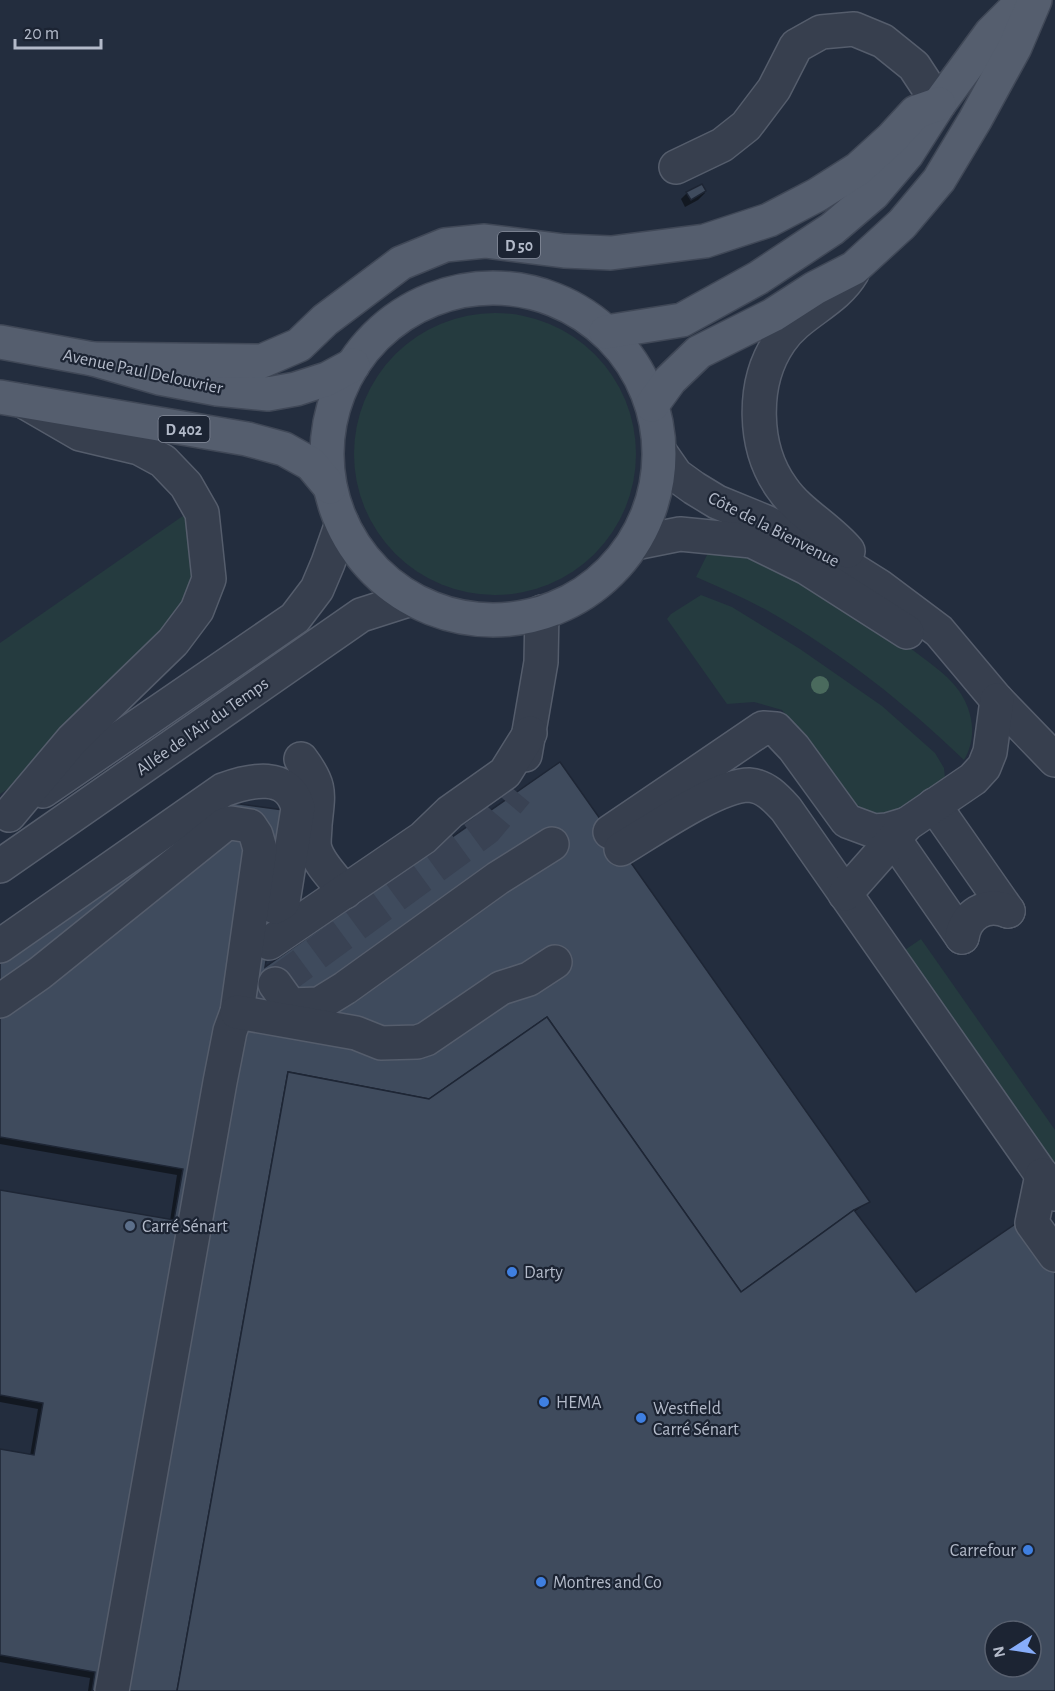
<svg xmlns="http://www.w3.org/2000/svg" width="1055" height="1691" viewBox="0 0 1055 1691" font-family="'Alegreya Sans',sans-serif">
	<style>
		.green { fill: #253b3f }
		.shadow { fill: #0007; fill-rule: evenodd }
		.building { fill: #3f4b5d; stroke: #1e2635; stroke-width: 1.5; fill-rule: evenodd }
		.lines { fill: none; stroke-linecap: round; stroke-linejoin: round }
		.minor-tunnel { stroke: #394253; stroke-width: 33; stroke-dasharray: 33 16; stroke-linecap: butt }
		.minor-casing { stroke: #555d6c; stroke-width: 36 }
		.major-casing { stroke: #404857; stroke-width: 36 }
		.minor { stroke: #373f4e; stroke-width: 33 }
		.major { stroke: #555e6e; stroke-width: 33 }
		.tree { fill: #4a6a5d }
		.service-dot { fill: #5c6f8a; stroke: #1c2433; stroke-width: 2 }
		.shop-dot { fill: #3f7fe0; stroke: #1c2433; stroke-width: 2 }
		.labels { text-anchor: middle; stroke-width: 4.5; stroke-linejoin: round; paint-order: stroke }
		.shield { fill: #1c2433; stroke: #868d9c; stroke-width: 1.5 }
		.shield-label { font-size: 16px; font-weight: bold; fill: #b3bac9 }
		.street-label { font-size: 18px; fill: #b3bac9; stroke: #1c2433 }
		.poi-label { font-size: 18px; fill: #b3bac9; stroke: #1c2433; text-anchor: start }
	</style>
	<rect width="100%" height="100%" fill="#232d3e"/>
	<!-- green -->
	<g class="green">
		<circle cx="495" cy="454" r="141"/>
		<polygon points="190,511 197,577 182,610 18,782 0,794 0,643"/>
		<path d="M 711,547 L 735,548 C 798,581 862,610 918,654 C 931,664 946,674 956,687 C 973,708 978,737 964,760 C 905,703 841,653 770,612 C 747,599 721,588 696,577 Z"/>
		<polygon points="701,595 732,607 800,649 882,706 935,753 944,768 945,778 913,803 893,813 876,816 845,801 799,730 782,710 754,702 727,704 667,619 671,614"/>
		<polygon points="921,939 1055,1130 1055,1171 902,952"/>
	</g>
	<!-- shadow -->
	<g class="shadow">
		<polygon points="701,186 705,193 698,200 685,207 681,199 687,193"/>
		<path d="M 0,961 L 263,971 L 868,1202 L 854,1212 L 916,1294 L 1055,1272 L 1055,1691 L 88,1691 L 90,1678 L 0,1662 L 0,1451 L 30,1456 L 38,1409 L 0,1402 L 0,1192 L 170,1221 L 177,1175 L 0,1144 ZM 995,1631 L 1031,1631 L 1031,1667 L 995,1667 Z"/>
	</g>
	<!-- building -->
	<g class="building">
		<polygon points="702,184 706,191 691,200 686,192"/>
		<polygon points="560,762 870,1202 854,1210 741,1292 547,1017 429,1099 288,1072 177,1691 92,1691 95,1672 0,1655 0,1449 34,1455 43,1403 0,1395 0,1190 174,1220 183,1169 0,1137 0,959 225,802 291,811 265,967"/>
		<path d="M 547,1017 L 741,1292 L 854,1210 L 916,1292 L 1021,1220 L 1055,1269 L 1055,1691 L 177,1691 L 288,1072 L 429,1099 ZM 995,1631 L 1031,1631 L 1031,1667 L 995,1667 Z"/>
	</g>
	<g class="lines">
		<!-- minor-tunnel -->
		<polyline class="minor-tunnel" points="237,1012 486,829 517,792"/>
		<!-- minor casing -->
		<g class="minor-casing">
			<g id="minor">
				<polyline points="676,167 722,145 746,126 774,89 796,46 821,32 854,29 883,41 914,66 939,104"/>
				<polyline points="660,452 676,475 694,488 717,502 766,522 820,549 879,586 939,631 997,700 1055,760"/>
				<polyline points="635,543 680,534 752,541 807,568 907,632"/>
				<path d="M 848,551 C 829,528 799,513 782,488 C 753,448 751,383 780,341 C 799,313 835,302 852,273"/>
				<polyline points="525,755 541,662 542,612"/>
				<path d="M 301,759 C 322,787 318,793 315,825 C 315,833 313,842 315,849 C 319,864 335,879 345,892"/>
				<polyline points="43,791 295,618 317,589 328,563 342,523"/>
				<polyline points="934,805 1008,911"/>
				<polyline points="9,815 72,740 173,642 197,610 209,579 202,513 186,485 163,461 139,448 80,434 23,401"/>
				<polyline points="610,832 763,728 776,729 794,748 847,821 874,831 887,830 907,824"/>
				<polyline points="894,839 962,937"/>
				<path d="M 621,849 C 650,832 717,785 749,785 C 765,786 776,798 786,809 L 1055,1194"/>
				<polyline points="0,866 361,615 411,599"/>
				<polyline points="845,894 907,824 973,779 984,767 990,752 997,700"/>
				<path d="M 962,937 C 966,915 985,902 1008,911"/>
				<polyline points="269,943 423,838 450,812 505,773 530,733"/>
				<path d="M 0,946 L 223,790 C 250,780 289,771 298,808 L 283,902 L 275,907"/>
				<polyline points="275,984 290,1005 319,1004 345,988 498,878 552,844"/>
				<polyline points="0,1001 40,973 224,825 231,823 250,826 256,835 260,849 237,1012 230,1031 220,1082 112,1691"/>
				<polyline points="237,1012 356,1033 381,1043 417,1042 426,1039 501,988 529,979 555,962"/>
				<polyline points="1042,1175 1032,1223 1055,1255"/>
			</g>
		</g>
		<!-- major casing -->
		<g class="major-casing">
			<g id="major">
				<circle cx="493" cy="454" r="166"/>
				<polyline points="606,332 682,320 758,278 832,229 873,194 907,154 939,104 991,33 1024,0"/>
				<polyline points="0,342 93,359 159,378 217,389 268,394 296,389 327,379 353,365"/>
				<polyline points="93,359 262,361 299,345 325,320 401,263 445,245 485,241 564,251 611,253 705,241 769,220 817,195 858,169 892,138 916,112 939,104"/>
				<polyline points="0,397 247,439 284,449 311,464 330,487"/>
				<polyline points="652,405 670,380 699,352 773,315 815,288 854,268 902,224 939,180 975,120 1015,47 1035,0"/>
			</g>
		</g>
		<!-- minor -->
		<use href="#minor" class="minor"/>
		<!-- major -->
		<use href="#major" class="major"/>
	</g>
	<!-- trees -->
	<circle class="tree" cx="820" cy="685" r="9"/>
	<!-- markers -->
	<circle class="service-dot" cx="130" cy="1226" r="6"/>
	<g class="shop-dot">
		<circle cx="512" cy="1272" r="6"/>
		<circle cx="544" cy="1402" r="6"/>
		<circle cx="641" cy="1418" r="6"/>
		<circle cx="1028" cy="1550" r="6"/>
		<circle cx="541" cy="1582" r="6"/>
	</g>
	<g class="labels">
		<!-- shield labels -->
		<g class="shield">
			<rect x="498" y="232" width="42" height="26" rx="4.5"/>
			<rect x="158.5" y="416" width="51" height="26" rx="4.5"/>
		</g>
		<g class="shield-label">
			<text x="519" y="251">D 50</text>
			<text x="184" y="435">D 402</text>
		</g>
		<!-- street labels -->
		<g class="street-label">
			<text transform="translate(143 371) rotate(12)" y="6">Avenue Paul Delouvrier</text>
			<text transform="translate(774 529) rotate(27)" y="6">Côte de la Bienvenue</text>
			<text transform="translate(202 726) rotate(-35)" y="6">Allée de l'Air du Temps</text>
		</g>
		<!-- poi labels -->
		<g class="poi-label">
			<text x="142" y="1232">Carré Sénart</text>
			<text x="524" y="1278">Darty</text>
			<text x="556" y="1408">HEMA</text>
			<text x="653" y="1414">Westfield<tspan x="653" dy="21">Carré Sénart</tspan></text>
			<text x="1016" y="1556" text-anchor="end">Carrefour</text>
			<text x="553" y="1588">Montres and Co</text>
		</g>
	</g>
	<!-- north arrow -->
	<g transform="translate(1013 1649) rotate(258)"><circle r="28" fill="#1c2433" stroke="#58606f" stroke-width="1.5"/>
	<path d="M0-4.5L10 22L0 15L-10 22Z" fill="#87adfa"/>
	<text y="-9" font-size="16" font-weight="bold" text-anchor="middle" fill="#b3bac9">N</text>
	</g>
	<!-- scale -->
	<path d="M15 39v9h86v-9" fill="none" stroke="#b3bac9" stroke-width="3"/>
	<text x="24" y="39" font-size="18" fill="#b3bac9" stroke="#1c2433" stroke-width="4.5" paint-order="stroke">20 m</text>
</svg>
